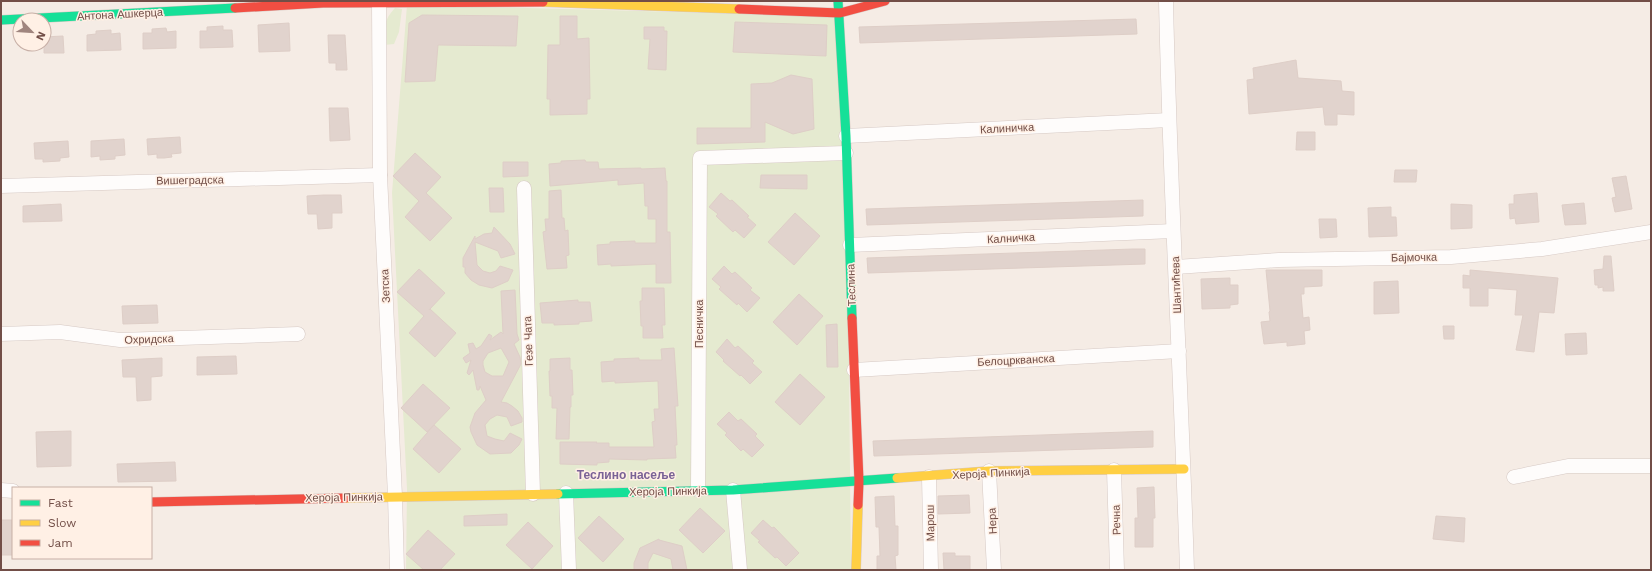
<svg xmlns="http://www.w3.org/2000/svg" width="1652" height="571" viewBox="0 0 1652 571" font-family="'Work Sans',sans-serif">
	<style>
		.green { fill: #e5ead0 }
		.building { fill: #e1d3cd; stroke: #decec7; fill-rule: evenodd }
		.lines { fill: none; stroke-linecap: round; stroke-linejoin: round }
		.street-casing { stroke: #d6c9c4; stroke-width: 15 }
		.fast-casing { stroke: #d6c7c2; stroke-width: 10 }
		.slow-casing { stroke: #d6c7c2; stroke-width: 10 }
		.jam-casing { stroke: #d6c7c2; stroke-width: 10 }
		.street { stroke: #fefcfb; stroke-width: 14 }
		.fast { stroke: #16e098; stroke-width: 9 }
		.slow { stroke: #ffcf43; stroke-width: 9 }
		.jam { stroke: #f24e42; stroke-width: 9 }
		.labels { text-anchor: middle; stroke-width: 3; stroke-linejoin: round; paint-order: stroke }
		.street-label { font-size: 11px; fill: #724e47; stroke: #fff0e5 }
		.neighbourhood-label { font-size: 12px; font-weight: bold; fill: #7a6296; stroke: #fff0e5 }
	</style>
	<rect width="100%" height="100%" fill="#f5ece5"/>
	<!-- green -->
	<g class="green">
		<polygon points="407,5 837,16 848,273 851,570 406,570 407,489 392,193"/>
		<path d="M 395,8 L 402,9 L 399,32 L 394,44 L 384,45 C 383,30 384,19 395,8 Z"/>
	</g>
	<!-- building -->
	<g class="building">
		<polygon points="422,15 518,16 516,46 438,45 435,81 405,82 409,23"/>
		<polygon points="560,16 577,16 577,39 589,38 590,99 587,99 587,114 550,115 550,99 547,99 548,45 560,45"/>
		<polygon points="1136,19 1137,34 860,43 859,27"/>
		<polygon points="735,22 827,25 826,56 733,52"/>
		<polygon points="289,23 290,51 259,52 258,25"/>
		<polygon points="223,26 223,30 232,30 233,47 200,48 200,31 207,31 207,27"/>
		<polygon points="644,27 664,27 664,31 667,31 666,70 648,69 650,39 644,39"/>
		<polygon points="166,28 167,32 176,31 176,48 143,49 143,33 152,33 152,29"/>
		<polygon points="111,30 111,34 120,33 121,50 87,51 87,35 96,34 96,31"/>
		<polygon points="328,35 345,35 347,70 336,70 336,63 329,63"/>
		<polygon points="63,36 64,53 44,53 44,37"/>
		<polygon points="1296,60 1298,78 1341,81 1342,91 1354,92 1354,115 1337,114 1337,125 1325,125 1323,107 1249,114 1247,80 1254,79 1253,68"/>
		<polygon points="791,75 812,79 814,129 793,134 765,122 765,142 697,144 697,128 751,128 751,84 772,83"/>
		<polygon points="329,108 348,108 350,140 330,141"/>
		<polygon points="1297,132 1315,132 1315,150 1296,150"/>
		<polygon points="180,137 181,153 171,154 172,157 164,158 157,158 157,154 148,155 147,139"/>
		<polygon points="124,139 125,155 115,156 115,159 100,160 100,156 91,157 91,141"/>
		<polygon points="68,141 69,157 60,158 60,161 43,162 43,159 35,159 34,143"/>
		<polygon points="415,153 441,177 426,193 452,218 430,241 405,217 419,201 393,176"/>
		<polygon points="585,160 586,162 598,162 599,169 641,168 641,169 665,168 666,181 667,181 667,232 670,232 671,283 656,283 656,264 611,266 611,264 598,265 597,245 610,244 610,242 635,241 635,243 656,243 656,219 648,219 648,206 645,206 644,183 618,185 618,180 550,186 549,164 561,163 561,161"/>
		<polygon points="503,162 528,162 528,176 503,177"/>
		<polygon points="1395,170 1417,170 1416,182 1394,182"/>
		<polygon points="761,175 807,175 807,189 760,188"/>
		<polygon points="1626,176 1632,209 1615,212 1612,198 1616,197 1612,178"/>
		<polygon points="489,188 503,188 504,212 490,212"/>
		<polygon points="561,190 562,218 564,218 565,231 568,230 569,255 566,256 567,268 547,269 543,232 546,231 545,219 549,219 549,191"/>
		<polygon points="721,193 730,201 732,200 749,216 747,217 756,225 744,238 735,230 733,232 716,216 718,214 709,207"/>
		<polygon points="1537,193 1539,222 1516,224 1515,218 1510,219 1509,204 1514,204 1514,195"/>
		<polygon points="324,195 341,195 342,213 332,213 332,228 318,229 317,214 308,214 307,196"/>
		<polygon points="1143,200 1143,216 867,225 866,209"/>
		<polygon points="1584,203 1586,224 1565,225 1562,205"/>
		<polygon points="61,204 62,221 23,222 23,206"/>
		<polygon points="1451,204 1472,205 1472,228 1451,229"/>
		<polygon points="1391,207 1391,217 1396,217 1397,236 1369,237 1368,208"/>
		<polygon points="795,213 820,236 794,265 768,242"/>
		<polygon points="1319,219 1336,219 1337,237 1320,238"/>
		<polygon points="494,227 510,244 515,254 501,258 498,251 475,242 477,265 483,271 490,273 496,271 500,266 513,270 508,281 492,288 479,285 471,280 465,273 465,267 463,267 463,258 475,236 475,239 484,234 492,233"/>
		<polygon points="1133,249 1145,249 1145,264 868,273 867,258"/>
		<polygon points="1604,256 1611,256 1614,291 1603,291 1603,287 1598,288 1598,285 1595,285 1594,270 1603,269"/>
		<polygon points="724,266 732,274 735,272 752,288 750,290 760,298 747,312 738,303 737,305 719,289 721,287 712,279"/>
		<polygon points="419,269 445,293 429,310 430,309 456,333 435,357 409,333 424,316 397,292"/>
		<polygon points="1266,270 1322,270 1322,286 1304,287 1304,294 1301,294 1303,318 1309,317 1310,330 1304,331 1305,344 1287,346 1287,342 1264,344 1261,322 1270,321 1269,312 1270,311"/>
		<polygon points="1470,270 1558,278 1554,313 1539,312 1534,352 1516,350 1523,315 1515,315 1517,290 1488,288 1488,306 1470,306 1470,288 1463,288 1463,275 1470,276"/>
		<polygon points="1230,278 1230,285 1238,285 1238,304 1230,305 1230,308 1202,309 1201,279"/>
		<polygon points="1398,281 1399,313 1374,314 1374,282"/>
		<polygon points="642,288 664,288 665,325 662,325 663,338 643,338 643,326 641,326 640,301 642,301"/>
		<path d="M 515,290 L 517,334 L 519,340 L 514,344 L 520,357 L 521,364 L 501,402 L 507,403 L 512,406 L 518,411 L 522,418 L 522,422 L 511,426 L 507,417 L 497,415 L 490,419 L 485,425 L 487,436 L 495,439 L 504,441 L 510,433 L 522,439 L 519,445 L 511,453 L 490,454 L 477,445 L 471,432 L 470,427 L 475,413 L 486,400 L 480,386 L 479,390 L 477,390 L 473,370 L 469,375 L 467,373 L 471,360 L 466,363 L 463,358 L 470,353 L 468,344 L 473,343 L 476,349 L 481,346 L 489,334 L 492,336 L 490,340 L 501,332 L 503,334 L 501,291 ZM 501,348 L 509,362 L 503,376 L 492,376 L 485,372 L 483,365 L 483,361 L 488,353 Z"/>
		<polygon points="799,294 823,316 797,345 773,322"/>
		<polygon points="578,300 578,302 590,302 592,321 579,322 579,324 554,325 554,323 542,323 540,303"/>
		<polygon points="157,305 158,323 123,324 122,306"/>
		<polygon points="837,324 838,367 827,367 826,325"/>
		<polygon points="1443,326 1454,326 1454,339 1444,339"/>
		<polygon points="1586,333 1587,354 1566,355 1565,334"/>
		<polygon points="727,339 735,348 738,346 754,361 752,363 762,372 750,384 741,375 740,376 723,361 724,360 716,352"/>
		<polygon points="674,348 678,406 675,406 677,445 675,445 676,458 647,459 647,460 609,459 609,462 597,463 597,465 560,464 560,442 597,442 596,443 609,443 609,447 654,447 652,422 655,421 654,409 659,409 658,381 615,383 615,381 602,382 601,362 614,361 614,359 639,358 639,360 662,360 661,349"/>
		<polygon points="236,356 237,374 197,375 197,357"/>
		<polygon points="162,358 162,376 151,377 151,400 137,401 136,377 123,377 122,360"/>
		<polygon points="570,358 570,370 572,370 573,395 571,395 571,407 570,407 569,439 556,439 557,408 552,408 552,396 550,396 549,371 550,371 550,359"/>
		<polygon points="800,374 825,397 800,425 775,402"/>
		<polygon points="423,384 450,408 427,432 401,408"/>
		<polygon points="729,412 738,421 741,419 757,434 755,436 764,445 752,457 743,449 741,451 725,435 727,433 717,424"/>
		<polygon points="434,425 461,449 439,473 413,449"/>
		<polygon points="71,431 71,466 37,467 36,432"/>
		<polygon points="1153,431 1153,447 874,456 873,441"/>
		<polygon points="175,462 176,481 118,482 117,464"/>
		<polygon points="1154,487 1155,518 1153,518 1153,547 1135,547 1135,518 1138,518 1137,488"/>
		<polygon points="969,495 970,513 938,514 938,496"/>
		<polygon points="894,496 895,526 898,526 898,555 895,556 896,570 877,570 877,556 880,556 879,527 876,527 875,497"/>
		<polygon points="700,508 725,531 703,553 679,530"/>
		<polygon points="507,514 507,525 464,526 464,516"/>
		<polygon points="599,516 624,539 603,562 578,538"/>
		<polygon points="1436,516 1465,518 1464,542 1433,539"/>
		<polygon points="1,520 12,520 13,555 1,555"/>
		<polygon points="763,520 772,528 774,527 799,553 786,566 777,557 775,558 758,542 760,541 751,533"/>
		<polygon points="528,522 553,546 532,569 506,545"/>
		<polygon points="428,530 455,554 440,570 424,570 406,554"/>
		<polygon points="659,539 659,540 682,546 687,570 673,570 671,559 653,553 648,563 648,570 634,570 634,563 640,548"/>
		<polygon points="943,553 955,553 955,556 970,556 970,570 944,570"/>
	</g>
	<g class="lines">
		<!-- street casing -->
		<g class="street-casing">
			<g id="street">
				<path d="M 1166,1 C 1170,191 1181,380 1187,570"/>
				<polyline points="379,2 380,175 395,496 397,570"/>
				<polyline points="846,136 1169,120"/>
				<polyline points="1,186 380,175"/>
				<polyline points="524,188 533,494"/>
				<polyline points="850,245 1173,231"/>
				<polyline points="1176,267 1279,260 1451,257 1542,249 1651,232"/>
				<polyline points="1,334 60,332 120,340 298,334"/>
				<polyline points="854,370 1179,351"/>
				<polyline points="1114,470 1117,570"/>
				<polyline points="989,471 994,570"/>
				<polyline points="929,477 931,570"/>
				<polyline points="1514,477 1568,466 1651,466"/>
				<polyline points="1,490 13,491"/>
				<polyline points="698,490 700,158 846,153"/>
				<polyline points="733,490 740,570"/>
				<polyline points="566,493 569,570"/>
			</g>
		</g>
		<!-- fast casing -->
		<g class="fast-casing">
			<g id="fast">
				<polyline points="838,1 846,136 852,318"/>
				<polyline points="1,20 235,8"/>
				<polyline points="558,494 733,490 897,478"/>
			</g>
		</g>
		<!-- slow casing -->
		<g class="slow-casing">
			<g id="slow">
				<polyline points="543,2 739,9"/>
				<polyline points="897,478 989,471 1184,469"/>
				<polyline points="346,498 558,494"/>
				<polyline points="856,570 858,505"/>
			</g>
		</g>
		<!-- jam casing -->
		<g class="jam-casing">
			<g id="jam">
				<polyline points="235,8 323,3 543,2"/>
				<polyline points="739,9 840,13 885,1"/>
				<polyline points="852,318 859,481 858,505"/>
				<polyline points="151,502 346,498"/>
			</g>
		</g>
		<!-- street -->
		<use href="#street" class="street"/>
		<!-- fast -->
		<use href="#fast" class="fast"/>
		<!-- slow -->
		<use href="#slow" class="slow"/>
		<!-- jam -->
		<use href="#jam" class="jam"/>
	</g>
	<g class="labels">
		<!-- street labels -->
		<g class="street-label">
			<text transform="translate(120 14) rotate(-3)" y="4">Антона Ашкерца</text>
			<text transform="translate(1007 128) rotate(-3)" y="4">Калиничка</text>
			<text transform="translate(190 180) rotate(-1)" y="4">Вишеградска</text>
			<text transform="translate(1011 238) rotate(-3)" y="4">Калничка</text>
			<text transform="translate(1414 257) rotate(-1)" y="4">Бајмочка</text>
			<text transform="translate(851 285) rotate(-92)" y="4">Теслина</text>
			<text transform="translate(1176 285) rotate(-92)" y="4">Шантићева</text>
			<text transform="translate(385 286) rotate(-93)" y="4">Зетска</text>
			<text transform="translate(699 324) rotate(-90)" y="4">Песничка</text>
			<text transform="translate(149 339) rotate(-2)" y="4">Охридска</text>
			<text transform="translate(528 341) rotate(-92)" y="4">Гезе Чата</text>
			<text transform="translate(1016 360) rotate(-3)" y="4">Белоцркванска</text>
			<text transform="translate(991 473) rotate(-3)" y="4">Хероја Пинкија</text>
			<text transform="translate(668 491) rotate(-1)" y="4">Хероја Пинкија</text>
			<text transform="translate(344 497) rotate(-1)" y="4">Хероја Пинкија</text>
			<text transform="translate(1116 520) rotate(-92)" y="4">Речна</text>
			<text transform="translate(992 521) rotate(-93)" y="4">Нера</text>
			<text transform="translate(930 523) rotate(-91)" y="4">Марош</text>
		</g>
		<!-- neighbourhood labels -->
		<g class="neighbourhood-label">
			<text x="626" y="479">Теслино насеље</text>
		</g>
	</g>
	<!-- border -->
	<rect width="1652" height="571" fill="none" stroke="#724e47" stroke-width="4"/>
	<!-- legend -->
	<rect x="12" y="487" width="140" height="72" fill="#fff0e5" stroke="#c7afa6"/>
	<rect x="20" y="500" width="20" height="6" fill="#16e098" stroke="#c7afa6"/>
	<text x="48" y="507" font-size="12" fill="#724e47">Fast</text>
	<rect x="20" y="520" width="20" height="6" fill="#ffcf43" stroke="#c7afa6"/>
	<text x="48" y="527" font-size="12" fill="#724e47">Slow</text>
	<rect x="20" y="540" width="20" height="6" fill="#f24e42" stroke="#c7afa6"/>
	<text x="48" y="547" font-size="12" fill="#724e47">Jam</text>
	<!-- north arrow -->
	<g transform="translate(32 32) rotate(115)"><circle r="19" fill="#fff0e5" stroke="#c7afa6"/>
	<path d="M0-3L7 15L0 10L-7 15Z" fill="#a0857e"/>
	<text y="-6" font-size="11" font-weight="bold" text-anchor="middle" fill="#724e47">N</text>
	</g>
</svg>
